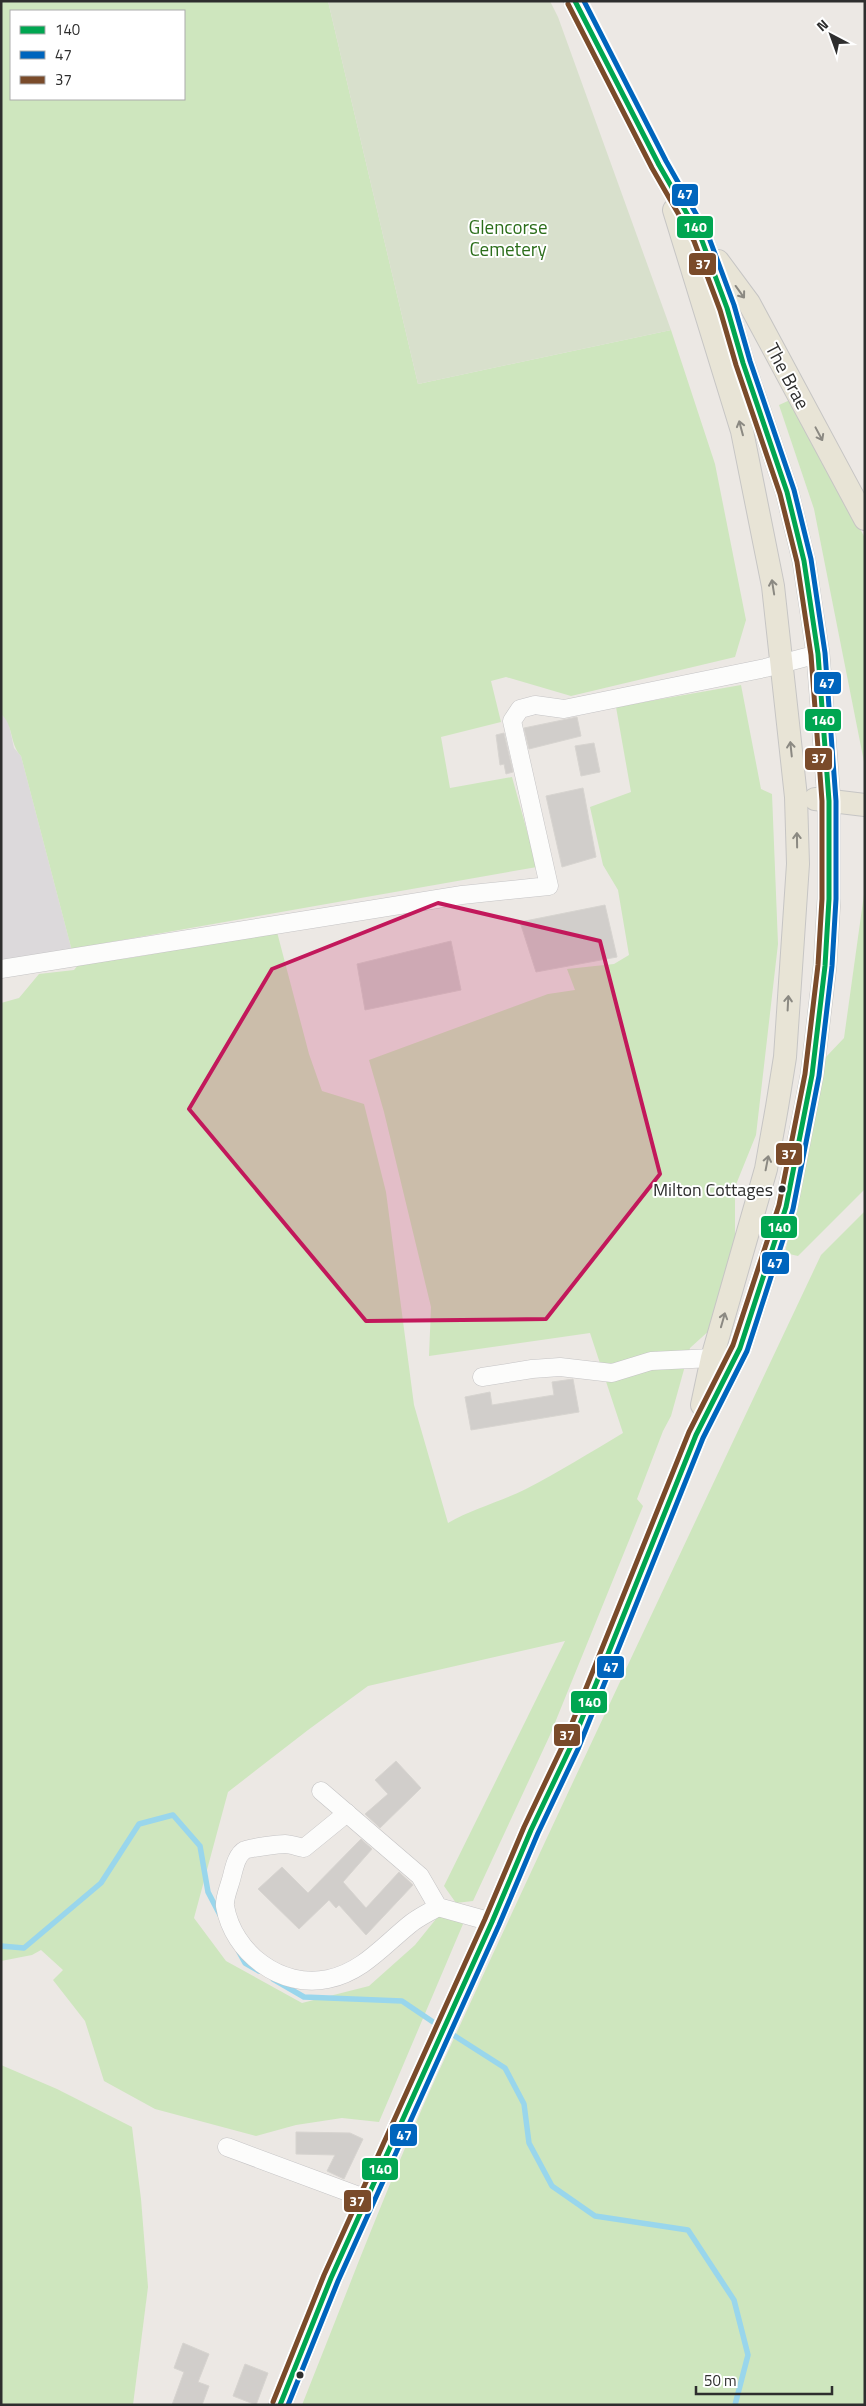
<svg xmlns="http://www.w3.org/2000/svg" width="866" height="2406" viewBox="0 0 866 2406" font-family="'Titillium Web',sans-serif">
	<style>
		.industrial { fill: #dcd9db }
		.green { fill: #cee6be; fill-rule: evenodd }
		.cemetery { fill: #d8e0cc }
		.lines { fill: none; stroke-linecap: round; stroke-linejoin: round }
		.stream { stroke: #99d6ec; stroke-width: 5.5 }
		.building { fill: #d1cecb; stroke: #d7d4d0 }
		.minor-casing { stroke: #c5c4c5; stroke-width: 19 }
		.major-casing { stroke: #c6c5c4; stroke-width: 24 }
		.minor { stroke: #fcfcfb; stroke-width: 18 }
		.major { stroke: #e8e4d6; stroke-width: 22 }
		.bus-1-casing { stroke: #fff; stroke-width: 9 }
		.bus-2-casing { stroke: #fff; stroke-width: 9 }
		.bus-3-casing { stroke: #fff; stroke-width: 9 }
		.bus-1 { stroke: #00a651; stroke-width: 5 }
		.bus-2 { stroke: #0065bd; stroke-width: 5 }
		.bus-3 { stroke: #7a4b2a; stroke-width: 5 }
		.oneway { stroke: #8b8982 }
		.marked { fill: #c2185b; fill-opacity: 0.2; stroke: #c2185b; stroke-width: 4; stroke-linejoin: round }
		.bus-dot { fill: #2e2e2e; stroke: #fff; stroke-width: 2 }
		.labels { text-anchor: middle; stroke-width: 4; stroke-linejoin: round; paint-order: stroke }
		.bus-label { font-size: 18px; fill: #2e2e2e; stroke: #fff; text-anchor: end }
		.park-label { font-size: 19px; fill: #2c6e1b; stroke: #fff }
		.street-label { font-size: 19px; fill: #2e2e2e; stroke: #fff }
		.line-badge { stroke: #fff; stroke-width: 2 }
		.badge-label { font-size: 14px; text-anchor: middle; font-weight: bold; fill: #fff }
	</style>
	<rect width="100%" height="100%" fill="#ece8e4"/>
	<!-- industrial -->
	<polygon class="industrial" points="1,714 8,720 14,748 21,756 72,951 1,961"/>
	<!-- green -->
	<g class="green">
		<path d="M 1,1 L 328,1 L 418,384 L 671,330 L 715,464 L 746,620 L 735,657 L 571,696 L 506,677 L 491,681 L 501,722 L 441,737 L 450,788 L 512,777 L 537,867 L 105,943 L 99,949 L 72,951 L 21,756 C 9,743 14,725 1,714 ZM 11,11 L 184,11 L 184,99 L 11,99 Z"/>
		<polygon points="790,400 865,538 865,767 814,509 779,405"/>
		<path d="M 741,685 L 761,789 L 772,794 L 778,944 L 756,1135 L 735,1187 L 735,1241 L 712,1328 L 690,1348 L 671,1416 L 663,1431 L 637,1499 L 643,1506 L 550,1735 L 473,1901 L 456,1903 L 444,1886 L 565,1641 L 368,1686 L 308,1730 L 228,1792 L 194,1918 L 226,1961 L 302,2003 L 369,1986 L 415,1945 L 440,1914 L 463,1924 L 379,2122 L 342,2118 L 296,2125 L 256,2136 L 155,2109 L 104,2081 L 85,2021 L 53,1980 L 63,1970 L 41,1950 L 32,1955 L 1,1961 L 1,1003 L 19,998 L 39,974 L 74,970 L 79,964 L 130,958 L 277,932 L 309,1054 L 322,1091 L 364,1104 L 386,1192 L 414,1405 L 448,1523 C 472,1509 500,1502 526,1489 C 559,1472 591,1452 623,1433 L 590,1333 L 429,1356 L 431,1307 L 384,1112 L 369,1060 L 548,994 L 575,990 L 567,969 L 614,964 L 629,955 L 618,890 L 603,865 L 590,807 L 631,792 L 616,707 Z"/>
		<polygon points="865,887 865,1189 798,1256 785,1253 826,1057 844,1038"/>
		<path d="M 865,1211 L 865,2405 L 302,2405 C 350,2285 395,2164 450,2047 C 572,1782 697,1518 821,1255 Z"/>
		<polygon points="1,2065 57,2089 132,2127 141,2199 148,2287 133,2405 1,2405"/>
	</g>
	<!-- cemetery -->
	<polygon class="cemetery" points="328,1 550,1 558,17 671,330 418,384"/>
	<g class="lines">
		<!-- stream -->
		<g class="stream">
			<polyline points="1,1946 24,1948 101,1883 139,1824 173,1815 200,1846 208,1892 220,1915"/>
			<polyline points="239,1952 245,1963 259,1971"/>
			<polyline points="273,1979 304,1997 402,2001 439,2026"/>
			<polyline points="447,2031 505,2068 524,2104 529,2143 552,2186 595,2216 688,2230 734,2300 748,2355 735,2405"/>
		</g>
	</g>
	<!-- building -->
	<g class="building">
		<polygon points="577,717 581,736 529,749 524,728"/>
		<polygon points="504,733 513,772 506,774 504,764 500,765 496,735"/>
		<polygon points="594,743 600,772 581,776 575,746"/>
		<polygon points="583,788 596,857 562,867 546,796"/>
		<polygon points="605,905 617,957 536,972 520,922"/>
		<polygon points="451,941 461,990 365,1010 357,964"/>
		<polygon points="573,1379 579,1412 471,1430 465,1397 490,1392 492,1405 554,1395 552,1382"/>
		<polygon points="396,1761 421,1788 380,1828 365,1814 388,1794 375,1780"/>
		<polygon points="361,1839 372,1849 343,1882 366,1908 399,1872 413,1885 366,1935 339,1905 336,1908 329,1900 299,1929 258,1889 282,1867 308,1893"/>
		<polygon points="296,2132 350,2133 363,2139 344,2179 327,2171 335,2155 296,2154"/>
		<polygon points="183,2343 209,2354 198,2382 209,2386 202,2405 172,2405 184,2372 174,2368"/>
		<polygon points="245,2364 268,2373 256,2405 233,2396"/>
	</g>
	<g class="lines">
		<!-- minor casing -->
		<g class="minor-casing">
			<g id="minor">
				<polyline points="1,969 462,895 549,886 512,721 520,709 535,705 564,709 765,668 818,654"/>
				<polyline points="482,1377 532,1369 560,1367 612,1373 651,1361 712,1358"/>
				<polyline points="321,1791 420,1876 438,1907 492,1922"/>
				<path d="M 347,1813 L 304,1848 C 298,1847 291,1844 285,1844 C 281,1844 247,1848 245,1850 C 237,1854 234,1868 232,1876 C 230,1885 224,1898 225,1906 C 233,1953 281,1989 328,1979 C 362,1972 383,1946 409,1925 C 417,1918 428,1913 438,1907"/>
				<polyline points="227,2147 367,2199"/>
			</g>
		</g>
		<!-- major casing -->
		<g class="major-casing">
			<g id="major">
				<polyline points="674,210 742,431 773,586 796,797 798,864 785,1057 777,1107 766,1169 712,1358 702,1405"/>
				<polyline points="718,261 749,303 865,519"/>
				<polyline points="815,799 865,805"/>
				<polyline points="280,2405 331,2278 492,1922 531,1830 571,1746 696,1435 740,1348 786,1207 812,1075 825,966 829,899 829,801 818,654 804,561 787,492 743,363 727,308 701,238 659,165 575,1"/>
			</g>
		</g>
		<!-- minor -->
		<use href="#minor" class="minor"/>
		<!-- major -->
		<use href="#major" class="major"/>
		<!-- bus-1 casing -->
		<g class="bus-1-casing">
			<polyline id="bus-1" points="280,2405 331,2278 492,1922 531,1830 571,1746 696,1435 740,1348 786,1207 812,1075 825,966 829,899 829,801 818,654 804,561 787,492 743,363 727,308 701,238 659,165 575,1"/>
		</g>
		<!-- bus-2 casing -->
		<g class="bus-2-casing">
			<polyline id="bus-2" points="288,2405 338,2281 499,1925 538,1833 578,1749 703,1438 747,1351 793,1209 819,1076 832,966 836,899 836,801 825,653 811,559 794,490 750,361 734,305 708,235 666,161 584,1"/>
		</g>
		<!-- bus-3 casing -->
		<g class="bus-3-casing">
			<polyline id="bus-3" points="273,2402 324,2275 485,1919 524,1827 564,1743 689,1432 733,1345 779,1205 805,1074 818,965 822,899 822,801 811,655 797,562 780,494 736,365 720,310 694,241 652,168 568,4"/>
		</g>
		<!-- bus-1 -->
		<use href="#bus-1" class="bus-1"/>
		<!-- bus-2 -->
		<use href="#bus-2" class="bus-2"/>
		<!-- bus-3 -->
		<use href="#bus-3" class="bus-3"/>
	</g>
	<!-- one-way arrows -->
	<defs><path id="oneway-shaft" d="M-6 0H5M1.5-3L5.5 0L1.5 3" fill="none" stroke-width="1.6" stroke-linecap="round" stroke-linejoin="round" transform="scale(1.25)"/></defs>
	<g class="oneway">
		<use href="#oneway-shaft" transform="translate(740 292) rotate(54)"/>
		<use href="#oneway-shaft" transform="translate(741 428) rotate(-105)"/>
		<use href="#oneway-shaft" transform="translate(819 434) rotate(62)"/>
		<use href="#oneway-shaft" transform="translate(773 587) rotate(-99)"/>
		<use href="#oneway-shaft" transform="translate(791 749) rotate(-96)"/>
		<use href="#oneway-shaft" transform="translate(797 840) rotate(-91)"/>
		<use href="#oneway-shaft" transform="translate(788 1003) rotate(-87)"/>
		<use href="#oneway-shaft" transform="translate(767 1163) rotate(-79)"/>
		<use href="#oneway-shaft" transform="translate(723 1320) rotate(-74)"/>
	</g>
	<!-- marked area -->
	<path class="marked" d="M 438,903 L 600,941 L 660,1174 L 546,1319 L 366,1321 L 189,1109 L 272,969 Z"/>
	<!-- markers -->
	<g class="bus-dot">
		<circle cx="782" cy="1189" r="4.5"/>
		<circle cx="300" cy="2375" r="4.5"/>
	</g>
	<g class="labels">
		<!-- bus labels -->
		<g class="bus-label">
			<text x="773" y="1196">Milton Cottages</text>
		</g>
		<!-- park labels -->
		<g class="park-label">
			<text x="508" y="234">Glencorse<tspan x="508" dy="22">Cemetery</tspan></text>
		</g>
		<!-- street labels -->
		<g class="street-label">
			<text transform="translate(788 376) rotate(62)" y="7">The Brae</text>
		</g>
	</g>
	<g class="line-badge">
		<rect x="671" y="183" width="28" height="24" rx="5" fill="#0065bd"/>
		<rect x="676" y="215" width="38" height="24" rx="5" fill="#00a651"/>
		<rect x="688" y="252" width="29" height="24" rx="5" fill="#7a4b2a"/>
		<rect x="813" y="671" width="29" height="24" rx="5" fill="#0065bd"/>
		<rect x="804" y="708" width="38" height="24" rx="5" fill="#00a651"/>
		<rect x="804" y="747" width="29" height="24" rx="5" fill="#7a4b2a"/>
		<rect x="775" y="1142" width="28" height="24" rx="5" fill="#7a4b2a"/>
		<rect x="760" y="1215" width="38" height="24" rx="5" fill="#00a651"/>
		<rect x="761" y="1251" width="29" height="24" rx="5" fill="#0065bd"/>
		<rect x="596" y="1655" width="29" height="24" rx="5" fill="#0065bd"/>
		<rect x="570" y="1690" width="38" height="24" rx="5" fill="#00a651"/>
		<rect x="553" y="1723" width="28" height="24" rx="5" fill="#7a4b2a"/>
		<rect x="389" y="2123" width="29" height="24" rx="5" fill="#0065bd"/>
		<rect x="361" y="2157" width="38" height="24" rx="5" fill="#00a651"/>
		<rect x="343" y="2189" width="29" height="24" rx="5" fill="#7a4b2a"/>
	</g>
	<g class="badge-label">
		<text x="685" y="199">47</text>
		<text x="695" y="232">140</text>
		<text x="703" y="269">37</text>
		<text x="827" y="688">47</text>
		<text x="823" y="725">140</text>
		<text x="819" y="763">37</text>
		<text x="789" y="1159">37</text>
		<text x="779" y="1232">140</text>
		<text x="775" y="1268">47</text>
		<text x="611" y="1672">47</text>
		<text x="589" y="1707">140</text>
		<text x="567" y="1740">37</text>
		<text x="404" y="2140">47</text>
		<text x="380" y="2174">140</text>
		<text x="357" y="2206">37</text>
	</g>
	<!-- border -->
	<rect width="866" height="2406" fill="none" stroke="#2e2e2e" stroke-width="5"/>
	<!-- legend -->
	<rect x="10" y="10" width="175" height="90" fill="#ffffff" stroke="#ababab"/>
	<rect x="20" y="26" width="25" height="8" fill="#00a651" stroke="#ababab"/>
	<text x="55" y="35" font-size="15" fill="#2e2e2e">140</text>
	<rect x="20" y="51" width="25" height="8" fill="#0065bd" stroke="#ababab"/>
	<text x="55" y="60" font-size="15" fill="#2e2e2e">47</text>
	<rect x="20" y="76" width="25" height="8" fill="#7a4b2a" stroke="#ababab"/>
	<text x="55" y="85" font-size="15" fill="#2e2e2e">37</text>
	<!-- north arrow -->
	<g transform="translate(831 35) rotate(319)" stroke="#ffffff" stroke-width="4" paint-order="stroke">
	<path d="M0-4L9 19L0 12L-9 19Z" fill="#2e2e2e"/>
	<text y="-8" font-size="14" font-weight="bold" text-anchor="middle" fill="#2e2e2e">N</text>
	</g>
	<!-- scale -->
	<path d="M696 2386v8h136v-8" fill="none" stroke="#2e2e2e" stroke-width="2.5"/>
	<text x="704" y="2386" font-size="15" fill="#2e2e2e" stroke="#ffffff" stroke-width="4" paint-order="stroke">50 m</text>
</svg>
